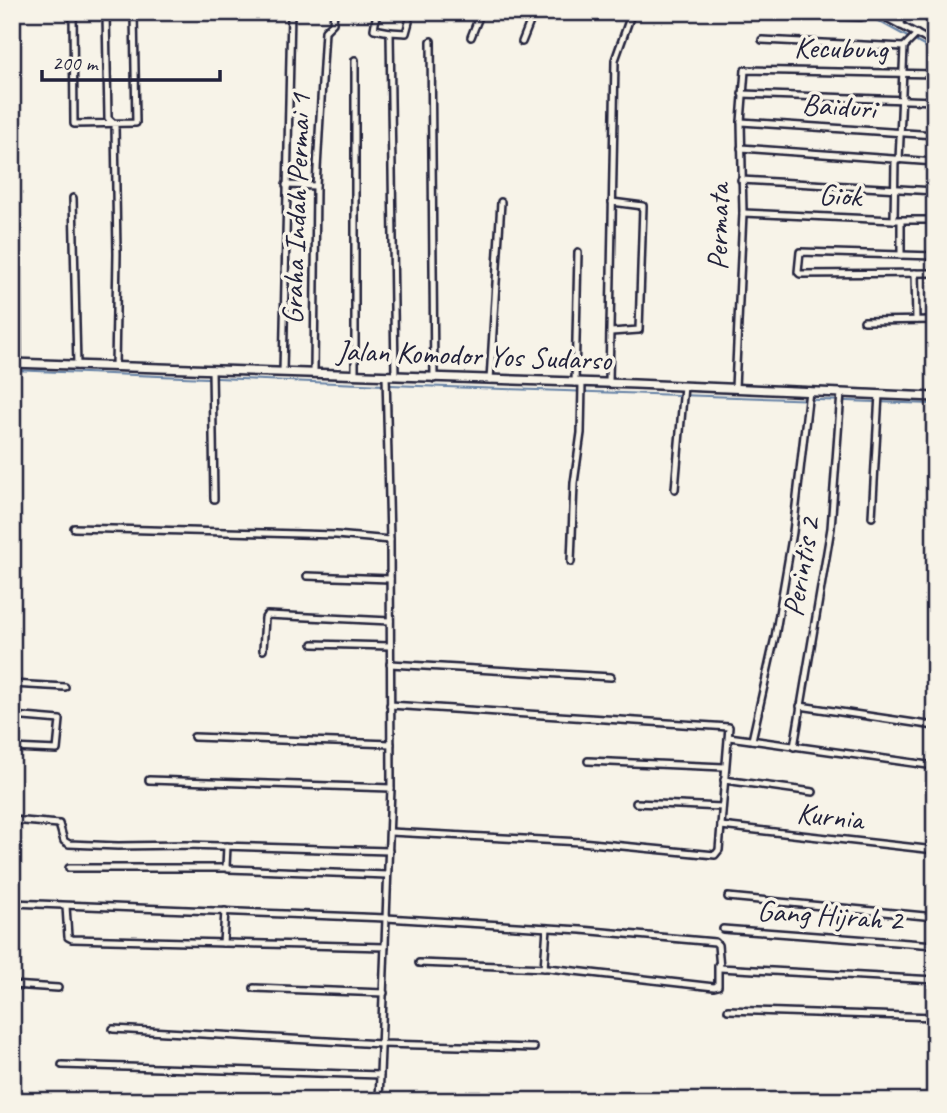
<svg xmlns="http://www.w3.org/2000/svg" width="947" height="1113" viewBox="0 0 947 1113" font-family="Caveat,sans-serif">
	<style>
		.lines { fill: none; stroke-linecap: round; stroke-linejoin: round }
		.stream { stroke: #6581a5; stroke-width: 2 }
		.street-casing { stroke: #22223b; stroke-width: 10 }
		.secondary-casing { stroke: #22223b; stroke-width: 12 }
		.street { stroke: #f7f3e8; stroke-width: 5 }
		.secondary { stroke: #f7f3e8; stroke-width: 7 }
		.labels { text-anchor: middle; stroke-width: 7; stroke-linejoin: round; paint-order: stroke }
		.street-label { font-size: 30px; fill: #22223b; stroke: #f7f3e8 }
	</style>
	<rect width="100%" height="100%" fill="#f7f3e8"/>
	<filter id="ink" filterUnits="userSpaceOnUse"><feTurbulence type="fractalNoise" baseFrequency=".0143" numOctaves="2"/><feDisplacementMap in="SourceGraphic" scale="14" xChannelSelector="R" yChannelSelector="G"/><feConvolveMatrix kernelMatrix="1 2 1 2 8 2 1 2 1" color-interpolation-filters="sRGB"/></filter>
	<g filter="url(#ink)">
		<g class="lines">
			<!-- stream -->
			<g class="stream">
				<polyline points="869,16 935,52"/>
				<polyline points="12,370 207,378"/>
				<polyline points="217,378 384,385"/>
				<polyline points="390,385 933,404"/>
			</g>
			<!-- street casing -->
			<g class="street-casing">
				<g id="street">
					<polyline points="73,12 74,124 136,123 134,14 106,14 108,118 115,125 117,254 115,367"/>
					<polyline points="377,12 374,29 390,32 395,376"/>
					<polyline points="755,12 861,17 869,12"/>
					<polyline points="876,12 935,44"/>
					<polyline points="901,26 902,12"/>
					<polyline points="390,32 406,33 409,22"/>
					<polyline points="471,37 481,12"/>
					<polyline points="762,40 904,47"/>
					<polyline points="431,41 434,379"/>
					<polyline points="522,42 534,12"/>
					<polyline points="742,94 935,101"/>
					<polyline points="741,122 935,135"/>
					<polyline points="741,148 935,162"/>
					<polyline points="899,160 904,47 917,34"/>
					<polyline points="741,180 935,191"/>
					<polyline points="286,185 316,186"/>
					<polyline points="73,198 77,366"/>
					<polyline points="743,213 894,220 935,220"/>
					<polyline points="894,220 895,160"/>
					<polyline points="901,220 901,255"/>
					<polyline points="935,256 800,252 798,272 800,274 935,273"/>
					<polyline points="17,265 18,363"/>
					<polyline points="915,273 916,320"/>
					<polyline points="864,321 935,320"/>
					<polyline points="611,332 639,330 643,206 612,202"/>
					<polyline points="212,369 214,499"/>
					<polyline points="283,372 291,12"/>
					<polyline points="314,372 316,186 325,31 333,23 334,12"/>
					<polyline points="355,374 355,60"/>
					<polyline points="490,380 501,202"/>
					<polyline points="575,383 578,252"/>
					<polyline points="609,383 615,60 632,12"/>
					<polyline points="735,388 743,213 741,122 745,70 935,74"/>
					<polyline points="934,397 935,411"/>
					<polyline points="935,418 935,417"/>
					<polyline points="675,489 684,386"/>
					<polyline points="872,517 879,394"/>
					<polyline points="74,528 336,535 390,540"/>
					<polyline points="571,562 574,483 581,433 582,384"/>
					<polyline points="307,576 390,579"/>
					<polyline points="313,644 390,646"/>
					<polyline points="263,650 265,618 267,615 390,621"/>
					<polyline points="390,664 611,677"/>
					<polyline points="12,684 65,687"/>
					<polyline points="800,706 935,726"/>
					<polyline points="12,716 60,720 57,750 12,748"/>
					<polyline points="194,737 391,744"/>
					<polyline points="729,737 935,766"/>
					<polyline points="752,740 775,637 793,532 809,391"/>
					<polyline points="794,747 831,528 841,393"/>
					<polyline points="588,761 724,767"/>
					<polyline points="149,780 391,788"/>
					<polyline points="724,780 813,792"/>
					<polyline points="636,803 722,807"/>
					<polyline points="12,820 59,824 64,841 69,844 118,846 186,845 389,851"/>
					<polyline points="721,826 935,850"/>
					<polyline points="390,832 581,842 715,855 719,850 729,727 390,705"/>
					<polyline points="227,846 226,867 228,869 387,875"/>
					<polyline points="69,868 227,868"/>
					<polyline points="728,897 935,917"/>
					<polyline points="12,903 386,918 581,930 715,942 718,945 720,968 935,980"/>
					<polyline points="66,906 68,937 72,939 385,947"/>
					<polyline points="723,929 935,945"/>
					<polyline points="223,943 225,911"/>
					<polyline points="419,963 548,968 714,987 718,986 718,965"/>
					<polyline points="544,968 547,928"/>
					<polyline points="12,985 58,988"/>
					<polyline points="254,988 384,993"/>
					<polyline points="728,1010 935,1017"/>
					<polyline points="113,1029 381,1044 534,1048"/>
					<polyline points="62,1065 380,1075"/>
					<polyline points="379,1101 391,788 390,540 386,375"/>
				</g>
			</g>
			<!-- secondary casing -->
			<g class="secondary-casing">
				<polyline id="secondary" points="12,363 635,384 935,397"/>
			</g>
			<!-- street -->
			<use href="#street" class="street"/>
			<!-- secondary -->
			<use href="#secondary" class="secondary"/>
		</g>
	</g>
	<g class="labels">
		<!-- street labels -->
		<g class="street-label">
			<text transform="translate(841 48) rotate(1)" y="10">Kecubung</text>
			<text transform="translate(839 106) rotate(4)" y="10">Baiduri</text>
			<text transform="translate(840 195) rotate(3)" y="10">Giok</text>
			<text transform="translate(296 209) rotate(-88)" y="10">Graha Indah Permai 1</text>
			<text transform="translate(718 227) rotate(-89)" y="10">Permata</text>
			<text transform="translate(474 355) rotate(2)" y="10">Jalan Komodor Yos Sudarso</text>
			<text transform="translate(801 567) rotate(-80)" y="10">Perintis 2</text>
			<text transform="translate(830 816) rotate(6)" y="10">Kurnia</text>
			<text transform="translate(830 915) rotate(4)" y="10">Gang Hijrah 2</text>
		</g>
	</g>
	<!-- margin -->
	<rect width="947" height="1113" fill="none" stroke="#f7f3e8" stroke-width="42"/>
	<rect x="21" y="21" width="905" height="1071" fill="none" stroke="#22223b" stroke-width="2.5" filter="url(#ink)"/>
	<!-- scale -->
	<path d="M42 70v10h178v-10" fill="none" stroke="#22223b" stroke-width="3.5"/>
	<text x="52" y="70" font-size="21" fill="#22223b" stroke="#f7f3e8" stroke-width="5" paint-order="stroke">200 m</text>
</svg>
